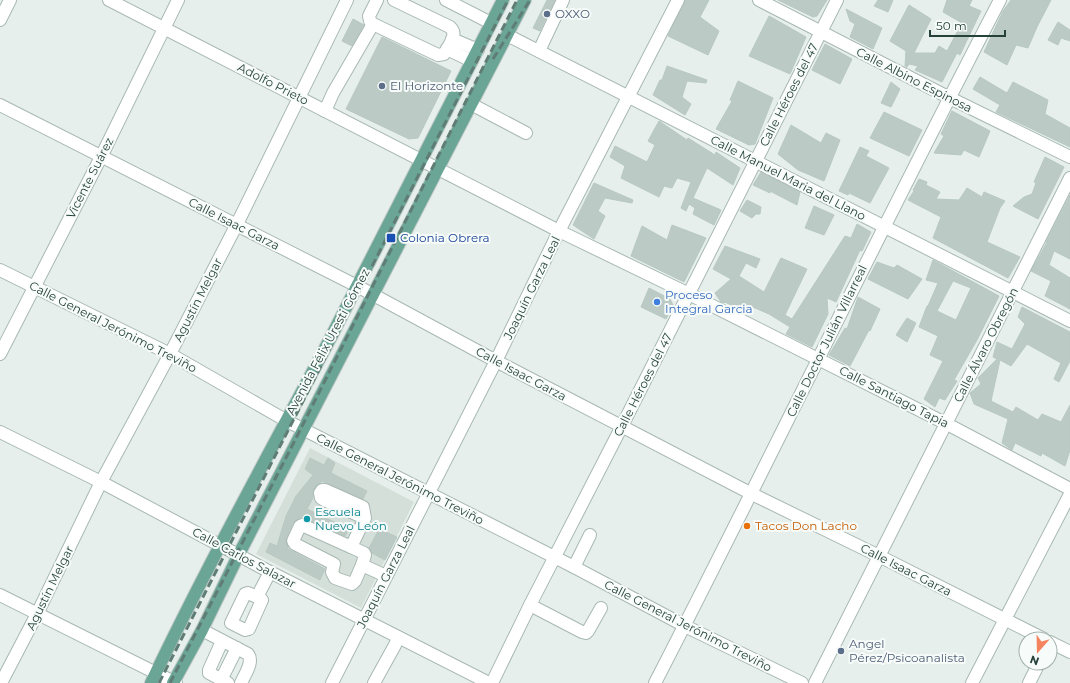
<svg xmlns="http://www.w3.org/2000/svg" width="1070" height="683" viewBox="0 0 1070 683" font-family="Montserrat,sans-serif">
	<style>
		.built { fill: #d4dfda }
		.building { fill: #bbcac4; stroke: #b8c9c2; fill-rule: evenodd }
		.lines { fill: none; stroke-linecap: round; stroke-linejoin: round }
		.minor-casing { stroke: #a8b8b2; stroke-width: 14 }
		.major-casing { stroke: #c2cac8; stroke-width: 14 }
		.minor { stroke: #fff; stroke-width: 12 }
		.major { stroke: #6aa596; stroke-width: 12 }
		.rail { stroke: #5f7d75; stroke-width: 3; stroke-dasharray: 8 4; stroke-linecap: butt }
		.service-dot { fill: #5c6f8a; stroke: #f7fbf9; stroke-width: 1.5 }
		.transit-dot { fill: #1a4fb4; stroke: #f7fbf9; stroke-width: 1.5 }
		.shop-dot { fill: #3f7fe0; stroke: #f7fbf9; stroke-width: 1.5 }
		.culture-dot { fill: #0f9aa8; stroke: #f7fbf9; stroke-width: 1.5 }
		.food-dot { fill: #e8710a; stroke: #f7fbf9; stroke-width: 1.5 }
		.labels { text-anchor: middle; stroke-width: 4; stroke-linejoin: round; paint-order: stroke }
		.service-label { font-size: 12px; fill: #4e5e75; stroke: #f7fbf9; text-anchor: start }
		.street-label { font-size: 12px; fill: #24423a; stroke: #f7fbf9 }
		.transit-label { font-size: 12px; fill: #164399; stroke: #f7fbf9; text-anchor: start }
		.shop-label { font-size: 12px; fill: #366cbe; stroke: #f7fbf9; text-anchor: start }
		.culture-label { font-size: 12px; fill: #0d838f; stroke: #f7fbf9; text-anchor: start }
		.food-label { font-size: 12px; fill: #c56008; stroke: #f7fbf9; text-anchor: start }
	</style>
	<rect width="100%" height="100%" fill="#e6efeb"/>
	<!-- built -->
	<polygon class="built" points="310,448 414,502 361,608 256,554"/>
	<!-- building -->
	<g class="building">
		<polygon points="547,0 555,0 540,31 533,28"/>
		<polygon points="685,0 709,0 700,17 719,31 708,55 668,36"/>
		<polygon points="778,0 827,0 817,16 813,17"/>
		<polygon points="878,0 893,0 888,12 874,6"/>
		<polygon points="947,0 972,0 969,6 981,11 960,55 957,53 942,82 915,70 918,66 909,64 907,67 905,66 906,51 890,41 909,5 931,19 914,53 935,53 939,46 947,51 962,23 943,12"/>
		<polygon points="1011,0 1051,0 1037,27 1028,48 1016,45 1007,65 984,52 1003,11"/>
		<polygon points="846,9 882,28 873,49 850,37 855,24 850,21"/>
		<polygon points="769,16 806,37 790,74 749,56"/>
		<polygon points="353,19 364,25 352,46 342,41"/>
		<polygon points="1058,22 1070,30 1070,41 1061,38 1058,45 1048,40"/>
		<polygon points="382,37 451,71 418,138 409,139 346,109"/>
		<polygon points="825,44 852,59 840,84 812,70"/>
		<polygon points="667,66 707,80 706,83 687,81 682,97 691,104 685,115 653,95 660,80 662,80"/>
		<polygon points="980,77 1007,93 1013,82 1048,100 1045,114 1070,128 1070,147 996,112 1000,105 973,89"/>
		<polygon points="738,81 773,98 755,144 749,145 716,129 732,101 730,100"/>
		<polygon points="891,82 900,89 891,107 881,103"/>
		<polygon points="952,111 990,131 979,157 964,150 961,155 934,153 944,136 941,134"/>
		<polygon points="884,112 922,130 909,156 870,138"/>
		<polygon points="659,121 687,140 688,138 715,155 716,152 740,168 733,185 707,168 693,198 721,210 714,225 693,214 695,208 689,204 686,211 681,208 691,182 677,178 672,188 664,186 659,197 621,178 625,166 610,157 615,146 647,162 655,145 648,141"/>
		<polygon points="791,125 821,143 826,133 840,140 824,181 798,170 778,154"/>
		<polygon points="860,147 869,151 866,156 889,168 870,203 849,193 848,195 839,191"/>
		<polygon points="1045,157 1064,167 1038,219 1013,206 1024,197 1032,194 1036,183 1034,182"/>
		<polygon points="761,172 800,192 797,205 770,191 770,193 753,185"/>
		<polygon points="919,179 927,182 926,185 940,192 936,199 959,200 967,188 982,197 984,192 1005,201 1000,208 987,242 1020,257 1008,278 933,238 941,217 908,200 914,191 913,190"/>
		<polygon points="594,183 633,200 632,203 605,198 598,211 605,216 594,239 573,225"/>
		<polygon points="1070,195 1070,259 1054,251 1049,265 1070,278 1070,309 1045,296 1051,281 1031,271 1047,242 1046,242"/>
		<polygon points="747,200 761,207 760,214 756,214 752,218 740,211"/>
		<polygon points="814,206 834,215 824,235 805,228"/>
		<polygon points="857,224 871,232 862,251 860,250 836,302 827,298 828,314 812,347 786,334 790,327 769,314 748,305 745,312 725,302 724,303 721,302 715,293 731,279 713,269 725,246 760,259 756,268 746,263 739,276 764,292 781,258 807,269 785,315 792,319 845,236 851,238"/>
		<polygon points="672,225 706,238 684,282 631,256 642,226 667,240"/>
		<path d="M 933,260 L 999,296 L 977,340 L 954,380 L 957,381 L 945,400 L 939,398 L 935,407 L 924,399 L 943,361 L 930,355 L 938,336 L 919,327 L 927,306 L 928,306 L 938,283 L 926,280 ZM 953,281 L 971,288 L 956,320 L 937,311 Z"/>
		<polygon points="877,262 894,268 897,265 922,279 908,299 868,279"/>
		<polygon points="649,288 670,299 673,305 666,319 641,307"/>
		<polygon points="858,297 880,309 870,331 869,330 850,366 829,355 845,328 847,329"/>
		<polygon points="1022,307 1070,332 1070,361 1059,382 1054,379 1061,363 1027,344 1011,366 1000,360 991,401 1013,412 1016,407 1038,420 1042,414 1061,422 1070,405 1070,450 1065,466 1042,453 1041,456 1015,443 1012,450 1002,443 1008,419 974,404 970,393 981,384 978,378 997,359 993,357 997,342 1012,349 1025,324 1018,317"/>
		<polygon points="907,318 916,323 907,342 896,335"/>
		<polygon points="310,458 324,465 328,458 335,463 331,473 367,491 363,499 322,481 314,489 313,498 307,509 349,529 345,536 305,518 299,518 293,523 286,538 288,549 325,569 320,580 266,552 270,543 277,546 286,516 296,496 313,475 305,469"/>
		<polygon points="379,529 397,537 385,560 372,553 369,548"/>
	</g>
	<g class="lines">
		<!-- minor casing -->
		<g class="minor-casing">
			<g id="minor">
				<polyline points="109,0 559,231 689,294 947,424 1070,489"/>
				<path d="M 377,0 L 369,16 L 370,21 L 373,24 L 438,55 L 444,54 C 448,46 459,35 450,27 L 394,0"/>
				<polyline points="446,0 491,23"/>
				<polyline points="759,0 950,98 1070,157"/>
				<polyline points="0,20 10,0"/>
				<polyline points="507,35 1070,321"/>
				<polyline points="452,39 478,50"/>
				<polyline points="447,49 472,61"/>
				<polyline points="539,51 563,0"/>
				<polyline points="471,104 526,133"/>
				<polyline points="0,105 357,286 496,361 752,494 879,556 1044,639"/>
				<polyline points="325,111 333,93 373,24"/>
				<polyline points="0,270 170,354 287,421 574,567 685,626 802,683"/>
				<polyline points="0,354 101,157 178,0"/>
				<polyline points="0,432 101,482 270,572 489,683"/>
				<polyline points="351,547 302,525 300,526 293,541 295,544 334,564 332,572 335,578 352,584 355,581 362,565 386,576"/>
				<polyline points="362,565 365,555 364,553 351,547 365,518 363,507 325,490 322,490 320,493 321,498 324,500 365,518"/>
				<polyline points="574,567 590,535"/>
				<polyline points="0,595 176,683"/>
				<polyline points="257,597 248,593 245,594 231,623 245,630 249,629 262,600 257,597 270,572"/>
				<polyline points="530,605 582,632 586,633 588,631 601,608"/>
				<path d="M 202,630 L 248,654 C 254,662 245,674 241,683"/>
				<polyline points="222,641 209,670 209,673 228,683"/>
				<polyline points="1050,642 1070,652"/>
				<polyline points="221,680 237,648"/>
				<polyline points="1,683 37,614 101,482 170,354 236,226 347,0"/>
				<polyline points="332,683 496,361 559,231 678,0"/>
				<polyline points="374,683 395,645 398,637"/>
				<polyline points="492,683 530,605 622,426 837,0"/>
				<path d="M 655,683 C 772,456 882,226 1000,0"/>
				<polyline points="815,683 1070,178"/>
				<polyline points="972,683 1070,494"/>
				<polyline points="1029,683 1039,663"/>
			</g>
		</g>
		<!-- major casing -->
		<g class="major-casing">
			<g id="major">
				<path d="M 151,683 C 207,566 270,452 331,337 C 389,225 445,112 503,0"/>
				<polyline points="173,683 202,630 238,556 525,0"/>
			</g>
		</g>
		<!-- minor -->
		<use href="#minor" class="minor"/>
		<!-- major -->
		<use href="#major" class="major"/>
		<!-- rail -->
		<g class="rail">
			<polyline points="493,59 530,0"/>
			<polyline points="159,683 508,0"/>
			<polyline points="170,683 290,450 517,0"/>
		</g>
	</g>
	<!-- markers -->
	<g class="service-dot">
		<circle cx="547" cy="14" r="4"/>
		<circle cx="382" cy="86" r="4"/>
		<circle cx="841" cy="651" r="4"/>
	</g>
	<rect class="transit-dot" x="386" y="233" width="10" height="10" rx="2"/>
	<circle class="shop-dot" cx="657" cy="302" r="4"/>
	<circle class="culture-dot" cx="307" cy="519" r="4"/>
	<circle class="food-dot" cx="747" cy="526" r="4"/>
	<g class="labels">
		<!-- service labels -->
		<g class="service-label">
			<text x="555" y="18">OXXO</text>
			<text x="390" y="90">El Horizonte</text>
			<text x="849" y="648">Angel<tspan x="849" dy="14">Pérez/Psicoanalista</tspan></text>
		</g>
		<!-- street labels -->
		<g class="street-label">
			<text transform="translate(914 80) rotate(27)" y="4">Calle Albino Espinosa</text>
			<text transform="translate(273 84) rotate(27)" y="4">Adolfo Prieto</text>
			<text transform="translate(789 95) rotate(-63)" y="4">Calle Héroes del 47</text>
			<text transform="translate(90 178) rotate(-63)" y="4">Vicente Suárez</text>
			<text transform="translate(788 178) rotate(27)" y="4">Calle Manuel Maria del Llano</text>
			<text transform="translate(234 224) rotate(27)" y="4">Calle Isaac Garza</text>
			<text transform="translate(532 288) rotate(-64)" y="4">Joaquín Garza Leal</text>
			<text transform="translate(198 300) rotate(-63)" y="4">Agustín Melgar</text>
			<text transform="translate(113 327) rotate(27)" y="4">Calle General Jerónimo Treviño</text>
			<text transform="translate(827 341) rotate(-64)" y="4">Calle Doctor Julián Villarreal</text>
			<text transform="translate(328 342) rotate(-62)" y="4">Avenida Félix Uresti Gómez</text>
			<text transform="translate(986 345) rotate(-63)" y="4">Calle Álvaro Obregón</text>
			<text transform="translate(521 374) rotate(28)" y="4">Calle Isaac Garza</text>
			<text transform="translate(643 385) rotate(-63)" y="4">Calle Héroes del 47</text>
			<text transform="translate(894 397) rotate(27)" y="4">Calle Santiago Tapia</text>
			<text transform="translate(400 479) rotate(27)" y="4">Calle General Jerónimo Treviño</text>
			<text transform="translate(244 558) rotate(28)" y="4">Calle Carlos Salazar</text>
			<text transform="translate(906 570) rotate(27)" y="4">Calle Isaac Garza</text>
			<text transform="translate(386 577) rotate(-63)" y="4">Joaquín Garza Leal</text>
			<text transform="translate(50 588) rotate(-64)" y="4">Agustín Melgar</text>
			<text transform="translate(688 626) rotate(27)" y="4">Calle General Jerónimo Treviño</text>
		</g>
		<!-- transit labels -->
		<g class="transit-label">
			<text x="400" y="242">Colonia Obrera</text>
		</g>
		<!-- shop labels -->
		<g class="shop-label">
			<text x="665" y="299">Proceso<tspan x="665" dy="14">Integral Garcia</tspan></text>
		</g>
		<!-- culture labels -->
		<g class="culture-label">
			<text x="315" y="516">Escuela<tspan x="315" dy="14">Nuevo León</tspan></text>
		</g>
		<!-- food labels -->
		<g class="food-label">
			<text x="755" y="530">Tacos Don Lacho</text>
		</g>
	</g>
	<!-- north arrow -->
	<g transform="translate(1038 651) rotate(200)"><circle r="19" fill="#f7fbf9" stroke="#a3b1ad"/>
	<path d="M0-3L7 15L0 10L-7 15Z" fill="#f4845f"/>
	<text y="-6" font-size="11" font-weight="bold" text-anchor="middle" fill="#24423a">N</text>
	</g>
	<!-- scale -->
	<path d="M930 30v6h75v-6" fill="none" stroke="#24423a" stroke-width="2"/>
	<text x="936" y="30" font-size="12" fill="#24423a" stroke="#f7fbf9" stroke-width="3" paint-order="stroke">50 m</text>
</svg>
